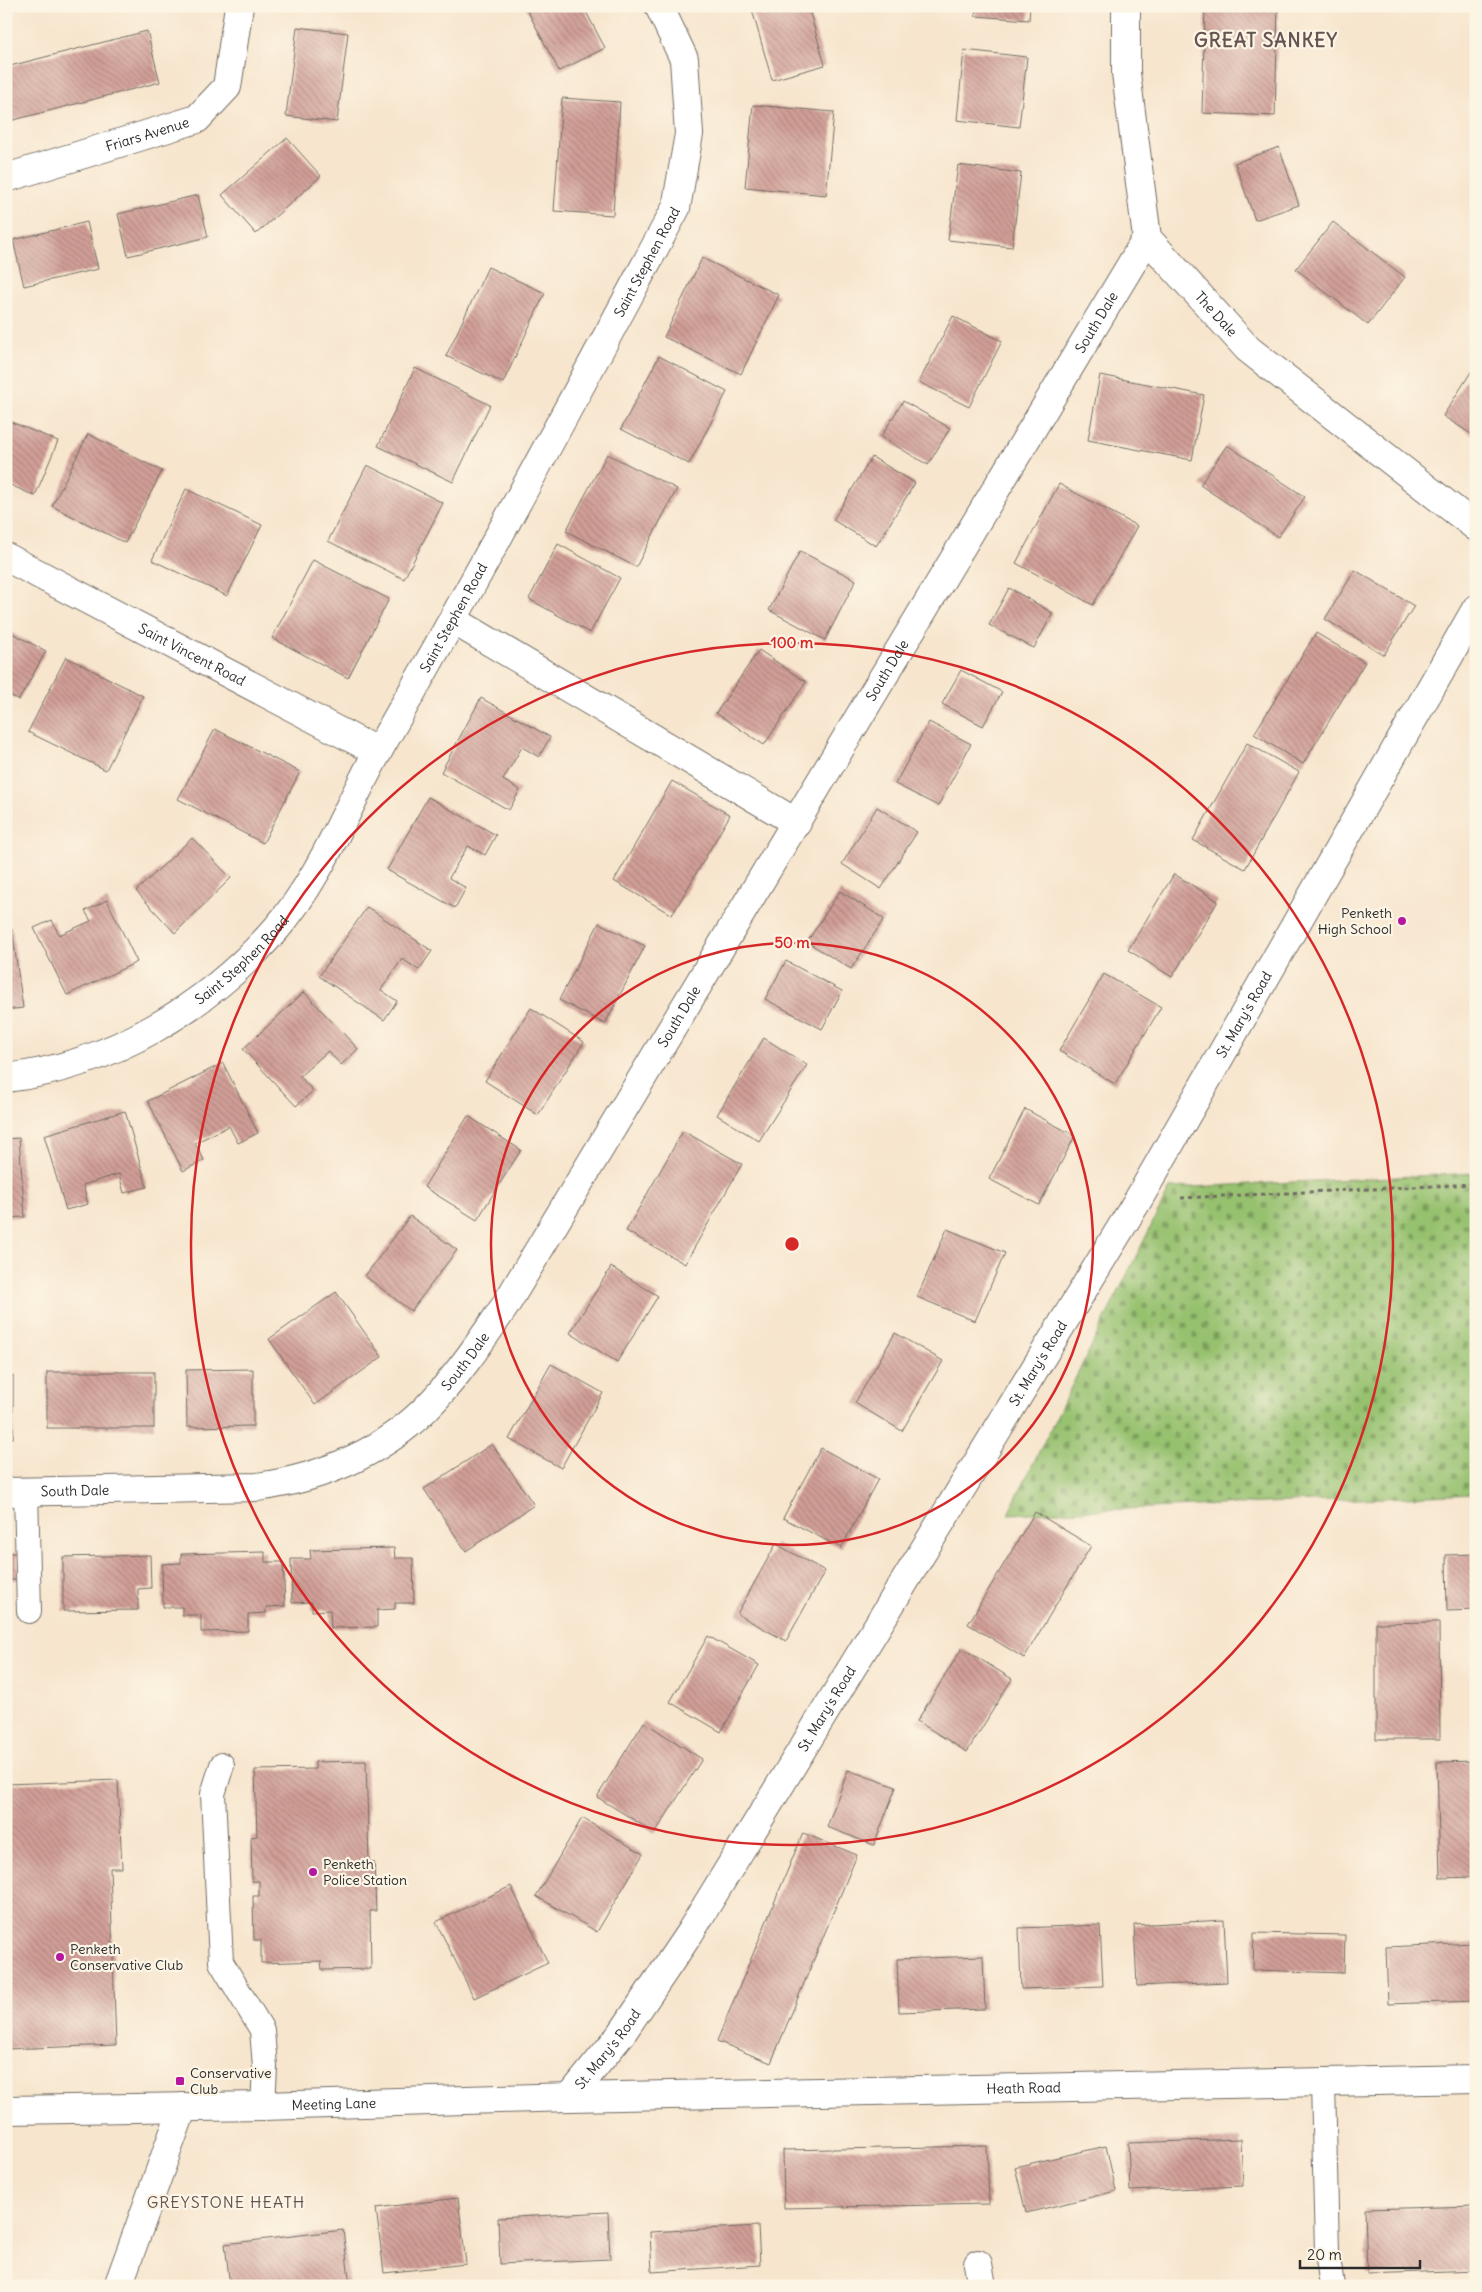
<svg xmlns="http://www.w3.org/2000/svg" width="1482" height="2292" viewBox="0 0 1482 2292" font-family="Delius,sans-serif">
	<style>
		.cemetery { fill: url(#cemetery-stones); stroke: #60764c }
		.building { fill: url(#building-back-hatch) }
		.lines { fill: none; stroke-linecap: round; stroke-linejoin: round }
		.lane-casing { stroke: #726c64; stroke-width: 26 }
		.street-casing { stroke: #726c64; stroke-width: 30 }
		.secondary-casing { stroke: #726c64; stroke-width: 30 }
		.path { stroke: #726c64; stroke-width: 3; stroke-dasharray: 4 4; stroke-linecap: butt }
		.lane { stroke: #fff; stroke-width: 24 }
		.street { stroke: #fff; stroke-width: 28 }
		.secondary { stroke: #fff; stroke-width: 28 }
		.ring { fill: none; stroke: #d62828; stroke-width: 2.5 }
		.poi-dot { fill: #b5179e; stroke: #fcf5e5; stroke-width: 2 }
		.labels { text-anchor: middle; stroke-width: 4.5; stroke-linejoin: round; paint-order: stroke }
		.street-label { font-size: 14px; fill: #2b2b2b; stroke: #fcf5e5 }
		.poi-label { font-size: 14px; fill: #2b2b2b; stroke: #fcf5e5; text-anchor: start }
		.quarter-label { font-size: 16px; letter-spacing: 1px; fill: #655451; stroke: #fcf5e5 }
		.district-label { font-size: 19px; font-weight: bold; letter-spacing: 1px; fill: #655451; stroke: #fcf5e5 }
		.centre { fill: #d62828; stroke: #fcf5e5; stroke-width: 2.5 }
		.ring-label { font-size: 15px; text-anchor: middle; font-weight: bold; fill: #d62828; stroke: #fcf5e5; stroke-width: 4.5; stroke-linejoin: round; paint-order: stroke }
	</style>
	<defs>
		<pattern id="cemetery-stones" width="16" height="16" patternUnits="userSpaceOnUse" patternTransform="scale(1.25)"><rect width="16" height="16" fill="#96c16e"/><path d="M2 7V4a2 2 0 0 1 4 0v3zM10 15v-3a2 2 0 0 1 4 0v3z" fill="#7b9d5b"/></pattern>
		<pattern id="building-back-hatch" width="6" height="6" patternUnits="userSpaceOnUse" patternTransform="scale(1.25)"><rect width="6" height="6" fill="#d19f97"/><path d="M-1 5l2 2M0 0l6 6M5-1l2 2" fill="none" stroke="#aa827b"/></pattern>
	</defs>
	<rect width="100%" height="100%" fill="#fcf5e5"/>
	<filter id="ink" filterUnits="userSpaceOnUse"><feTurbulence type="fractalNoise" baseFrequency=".02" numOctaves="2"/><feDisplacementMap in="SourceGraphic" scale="10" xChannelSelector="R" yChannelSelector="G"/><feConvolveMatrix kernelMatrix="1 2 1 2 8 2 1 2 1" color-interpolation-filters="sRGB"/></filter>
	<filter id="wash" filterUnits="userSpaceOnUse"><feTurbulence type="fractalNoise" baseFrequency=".0096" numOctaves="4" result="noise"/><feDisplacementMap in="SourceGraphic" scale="20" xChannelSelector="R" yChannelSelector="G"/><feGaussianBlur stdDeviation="1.12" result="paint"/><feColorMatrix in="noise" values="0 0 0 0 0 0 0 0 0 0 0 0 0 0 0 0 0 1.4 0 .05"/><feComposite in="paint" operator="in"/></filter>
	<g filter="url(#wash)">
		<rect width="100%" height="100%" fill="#f7e5cd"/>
		<!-- cemetery -->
		<polygon class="cemetery" points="1476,1173 1476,1494 1008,1514 1170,1188"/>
		<g id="blocks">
			<!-- building -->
			<g class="building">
				<polygon points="525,6 583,6 605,48 559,71"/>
				<polygon points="751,6 808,6 825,65 772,80"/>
				<polygon points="976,6 1030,6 1029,20 975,16"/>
				<polygon points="1205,6 1278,6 1275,116 1202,113"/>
				<polygon points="297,27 348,33 337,122 286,116"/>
				<polygon points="147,31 160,82 6,122 6,67"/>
				<polygon points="964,50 1027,57 1019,127 957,120"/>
				<polygon points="562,98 620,102 613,215 554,211"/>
				<polygon points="753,105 834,112 826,195 745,187"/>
				<polygon points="287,138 321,176 256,234 222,195"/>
				<polygon points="1279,147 1299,205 1255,220 1235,163"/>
				<polygon points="958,165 1021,173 1012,247 948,240"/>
				<polygon points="198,195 208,237 128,256 118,214"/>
				<polygon points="87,222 98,269 24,286 13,240"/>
				<polygon points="1333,222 1405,277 1368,325 1296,269"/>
				<polygon points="702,258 779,295 741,374 664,337"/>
				<polygon points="488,267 545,293 503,383 446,356"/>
				<polygon points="953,316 1002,341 969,407 919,382"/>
				<polygon points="659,356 727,392 689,464 621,429"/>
				<polygon points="1476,364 1476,437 1443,416"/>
				<polygon points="415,368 490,405 453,482 378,446"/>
				<polygon points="1100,375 1204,395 1192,460 1088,440"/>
				<polygon points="903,401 950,428 928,465 881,437"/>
				<polygon points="6,420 58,441 35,496 6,483"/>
				<polygon points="88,434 162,471 125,543 52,506"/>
				<polygon points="1227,445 1305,497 1278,537 1200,485"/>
				<polygon points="607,454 677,489 636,567 566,531"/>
				<polygon points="872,457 915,483 876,546 833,520"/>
				<polygon points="367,465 443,503 404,579 328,541"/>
				<polygon points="1059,484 1137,526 1093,605 1016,563"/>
				<polygon points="186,489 262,525 227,596 152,560"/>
				<polygon points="558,544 620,578 590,633 529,599"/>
				<polygon points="800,551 856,580 825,640 769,610"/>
				<polygon points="313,560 389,599 348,678 272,638"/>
				<polygon points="1355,570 1414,606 1384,655 1325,619"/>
				<polygon points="1009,588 1053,613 1034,648 989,625"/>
				<polygon points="6,630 46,651 19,700 6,693"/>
				<polygon points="1316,633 1365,662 1303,764 1254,734"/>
				<polygon points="759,650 806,682 764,745 716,713"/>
				<polygon points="66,657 143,696 106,770 28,732"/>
				<polygon points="961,670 1002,692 983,726 942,704"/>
				<polygon points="481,698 550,737 539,757 522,747 503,780 520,790 509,810 441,772"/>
				<polygon points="929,722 971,744 938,806 895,784"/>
				<polygon points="215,729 300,772 263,843 178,799"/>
				<polygon points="1247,743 1299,772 1245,869 1193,840"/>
				<polygon points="672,781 730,815 672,915 614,881"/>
				<polygon points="428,797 496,835 485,855 468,846 458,862 449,878 466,888 455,908 387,870"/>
				<polygon points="877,807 917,832 881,889 842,864"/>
				<polygon points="192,838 231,878 175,933 136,891"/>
				<polygon points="1174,874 1218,901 1172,977 1128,950"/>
				<polygon points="840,891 884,919 851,969 807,942"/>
				<polygon points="107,900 137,962 67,995 34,928 52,920 59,935 91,921 85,911"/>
				<polygon points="367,907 432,951 419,970 402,959 381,990 397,1001 384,1020 319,976"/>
				<polygon points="599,923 645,946 605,1024 559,1000"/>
				<polygon points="12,929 23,1008 6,1010 6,930"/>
				<polygon points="786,961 842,991 822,1029 765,999"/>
				<polygon points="1104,974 1161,1007 1115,1084 1059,1051"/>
				<polygon points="304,992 358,1049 341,1065 328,1051 300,1076 313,1091 296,1106 243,1049"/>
				<polygon points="531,1008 584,1042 538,1115 485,1081"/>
				<polygon points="764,1038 807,1065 759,1141 717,1115"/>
				<polygon points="223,1063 258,1133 238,1143 229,1126 195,1143 204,1160 183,1171 148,1101"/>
				<polygon points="1025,1109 1075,1136 1039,1205 989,1179"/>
				<polygon points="125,1111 147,1187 124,1193 119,1174 83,1185 88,1204 66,1210 44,1135"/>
				<polygon points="468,1116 521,1150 477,1220 424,1187"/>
				<polygon points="683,1131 742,1164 685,1264 626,1231"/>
				<polygon points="19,1138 25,1217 6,1218 6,1139"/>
				<polygon points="410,1216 457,1250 411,1311 365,1276"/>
				<polygon points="947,1229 1005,1253 975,1321 917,1297"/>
				<polygon points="611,1267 658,1296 617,1362 570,1333"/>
				<polygon points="336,1292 382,1357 315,1405 269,1339"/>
				<polygon points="895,1333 943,1361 902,1431 855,1403"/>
				<polygon points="551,1364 603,1393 561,1468 509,1439"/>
				<polygon points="253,1369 253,1426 187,1427 186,1370"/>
				<rect x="47" y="1372" width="107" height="56"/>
				<rect x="6" y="1376" width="7" height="62"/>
				<polygon points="492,1444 534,1505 466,1551 424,1489"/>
				<polygon points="821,1448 878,1479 841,1548 783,1518"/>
				<polygon points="1035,1512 1091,1546 1024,1658 968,1624"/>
				<polygon points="776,1544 825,1571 786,1641 737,1614"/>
				<polygon points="394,1548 395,1558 413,1558 414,1603 395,1603 395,1609 377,1610 377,1627 331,1628 330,1610 312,1611 312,1602 292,1603 291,1559 311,1559 310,1550"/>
				<polygon points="265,1552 265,1562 283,1562 285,1606 266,1607 266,1613 248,1614 248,1631 201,1632 201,1615 182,1615 182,1607 163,1607 162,1564 181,1563 181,1554"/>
				<polygon points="6,1553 17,1553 18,1580 6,1580"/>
				<polygon points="1476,1554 1476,1610 1447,1611 1446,1555"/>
				<polygon points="150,1555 151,1588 138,1589 138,1610 63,1611 63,1557"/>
				<polygon points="1439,1622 1440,1739 1376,1739 1376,1623"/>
				<polygon points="708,1636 759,1665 721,1732 670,1702"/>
				<polygon points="962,1648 1012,1679 967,1752 917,1721"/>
				<polygon points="644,1722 702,1759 655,1833 597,1797"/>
				<polygon points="366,1761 369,1862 374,1862 376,1911 370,1911 371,1969 322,1970 321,1961 261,1963 261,1940 254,1940 253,1896 259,1896 259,1881 252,1881 251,1837 257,1836 255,1770 315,1769 315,1762"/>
				<polygon points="1476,1761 1476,1877 1440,1878 1437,1762"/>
				<polygon points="848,1770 896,1787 874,1845 827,1827"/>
				<polygon points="118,1780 122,1868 110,1868 116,2045 6,2049 6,1784"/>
				<polygon points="582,1818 643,1854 597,1932 536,1896"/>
				<polygon points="803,1833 857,1855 771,2063 717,2041"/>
				<polygon points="511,1886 548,1963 474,1998 436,1922"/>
				<polygon points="1224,1920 1227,1982 1137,1986 1134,1925"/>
				<polygon points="1100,1925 1103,1986 1021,1989 1019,1928"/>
				<polygon points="1254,1933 1345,1935 1344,1973 1253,1970"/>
				<polygon points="1476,1943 1476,2001 1388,2004 1386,1947"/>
				<polygon points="983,1956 985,2009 899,2012 897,1959"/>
				<polygon points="1241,2139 1243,2186 1130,2191 1128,2143"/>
				<polygon points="987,2146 989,2204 784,2208 783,2150"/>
				<polygon points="1106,2146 1116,2191 1026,2213 1015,2167"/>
				<polygon points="458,2198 466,2264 384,2273 376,2208"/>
				<polygon points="1476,2206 1476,2270 1367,2274 1365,2209"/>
				<polygon points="608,2212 610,2259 500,2264 498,2218"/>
				<polygon points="758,2226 760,2265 652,2272 650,2232"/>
				<polygon points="343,2230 350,2286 230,2286 225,2244"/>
			</g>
		</g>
	</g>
	<g filter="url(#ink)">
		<use href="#blocks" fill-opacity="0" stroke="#726c64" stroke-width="1"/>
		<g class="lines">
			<!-- lane casing -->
			<g class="lane-casing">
				<g id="lane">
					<polyline points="26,1492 29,1611"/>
					<polyline points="222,1765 213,1794 221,1962 262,2030 265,2067 263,2106"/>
					<polyline points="1323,2082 1327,2252 1332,2286"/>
				</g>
			</g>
			<!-- street casing -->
			<g class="street-casing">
				<g id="street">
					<path id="s1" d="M 1126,6 L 1126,73 L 1147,238 L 1248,349 L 1476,527"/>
					<path id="s2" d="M 6,178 L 197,119 L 227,87 L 239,6"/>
					<path id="s3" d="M 6,557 L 378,752"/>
					<polyline points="453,620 797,823"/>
					<path id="s4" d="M 6,1078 C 111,1066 207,1007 276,929 C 323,875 346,807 381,746 C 483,569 579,388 676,208 L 689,134 L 684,59 L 659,6"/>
					<path id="s5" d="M 6,1492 L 257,1487 C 324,1478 389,1450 434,1400 C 461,1371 483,1338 505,1306 L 1147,238"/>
					<polyline points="978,2264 982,2286"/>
				</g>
			</g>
			<!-- secondary casing -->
			<g class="secondary-casing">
				<g id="secondary">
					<path id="s6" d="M 570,2097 L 622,2033 L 689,1934 L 1138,1200 L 1476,609"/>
					<path id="s7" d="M 6,2110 L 263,2106 L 570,2097 L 1476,2079"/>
					<polyline points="118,2286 183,2107"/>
				</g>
			</g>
			<!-- path -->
			<g class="path">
				<polyline points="1181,1198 1476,1184"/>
				<polyline points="6,2284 83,2284"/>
			</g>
			<!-- lane -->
			<use href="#lane" class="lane"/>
			<!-- street -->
			<use href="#street" class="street"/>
			<!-- secondary -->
			<use href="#secondary" class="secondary"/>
		</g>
	</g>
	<!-- distance rings -->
	<g class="ring">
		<circle cx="792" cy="1244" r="301"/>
		<circle cx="792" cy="1244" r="601"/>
	</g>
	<!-- markers -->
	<g class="poi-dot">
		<circle cx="1402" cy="921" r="5"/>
		<circle cx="313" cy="1872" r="5"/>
		<circle cx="60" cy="1957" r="5"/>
		<rect x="175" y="2076" width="10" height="10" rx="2.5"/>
	</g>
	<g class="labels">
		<!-- street labels -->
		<g class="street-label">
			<text dy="5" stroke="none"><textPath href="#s2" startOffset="148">Friars Avenue</textPath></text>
			<text dy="5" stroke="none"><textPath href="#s4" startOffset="1079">Saint Stephen Road</textPath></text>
			<text dy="5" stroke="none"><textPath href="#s1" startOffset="336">The Dale</textPath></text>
			<text dy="5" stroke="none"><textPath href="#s5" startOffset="1718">South Dale</textPath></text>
			<text dy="5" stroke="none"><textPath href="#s4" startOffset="674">Saint Stephen Road</textPath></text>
			<text dy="5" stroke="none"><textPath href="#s3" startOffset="210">Saint Vincent Road</textPath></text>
			<text dy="5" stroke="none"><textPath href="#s5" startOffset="1312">South Dale</textPath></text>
			<text dy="5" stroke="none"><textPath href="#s4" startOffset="269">Saint Stephen Road</textPath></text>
			<text dy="5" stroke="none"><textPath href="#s6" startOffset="1276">St. Mary's Road</textPath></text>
			<text dy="5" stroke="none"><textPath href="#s5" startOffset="908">South Dale</textPath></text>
			<text dy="5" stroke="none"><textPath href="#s5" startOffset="502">South Dale</textPath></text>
			<text dy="5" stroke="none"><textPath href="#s6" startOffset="871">St. Mary's Road</textPath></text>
			<text dy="5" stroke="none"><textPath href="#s5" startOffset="69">South Dale</textPath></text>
			<text dy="5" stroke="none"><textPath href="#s6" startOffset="466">St. Mary's Road</textPath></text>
			<text dy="5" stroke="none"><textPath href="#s6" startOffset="61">St. Mary's Road</textPath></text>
			<text dy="5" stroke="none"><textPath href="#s7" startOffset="1018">Heath Road</textPath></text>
			<text dy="5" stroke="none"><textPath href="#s7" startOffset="328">Meeting Lane</textPath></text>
		</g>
		<!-- poi labels -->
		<g class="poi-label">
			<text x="1392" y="918" text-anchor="end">Penketh<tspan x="1392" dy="16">High School</tspan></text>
			<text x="323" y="1869">Penketh<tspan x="323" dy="16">Police Station</tspan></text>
			<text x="70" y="1954">Penketh<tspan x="70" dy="16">Conservative Club</tspan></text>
			<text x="190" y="2078">Conservative<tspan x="190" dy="16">Club</tspan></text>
		</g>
		<!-- quarter labels -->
		<g class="quarter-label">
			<text x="226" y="2208">GREYSTONE HEATH</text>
		</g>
		<!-- district labels -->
		<g class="district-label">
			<text x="1266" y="47">GREAT SANKEY</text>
		</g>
	</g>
	<circle cx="792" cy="1244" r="8" class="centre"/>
	<g class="ring-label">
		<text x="792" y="648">100 m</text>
		<text x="792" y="948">50 m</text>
	</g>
	<!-- margin -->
	<rect width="1482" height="2292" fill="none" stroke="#fcf5e5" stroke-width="25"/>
	<!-- scale -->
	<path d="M1300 2260v8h120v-8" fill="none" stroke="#2b2b2b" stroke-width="2.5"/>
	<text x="1307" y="2260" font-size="15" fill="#2b2b2b" stroke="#fcf5e5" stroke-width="4" paint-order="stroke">20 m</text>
</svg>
